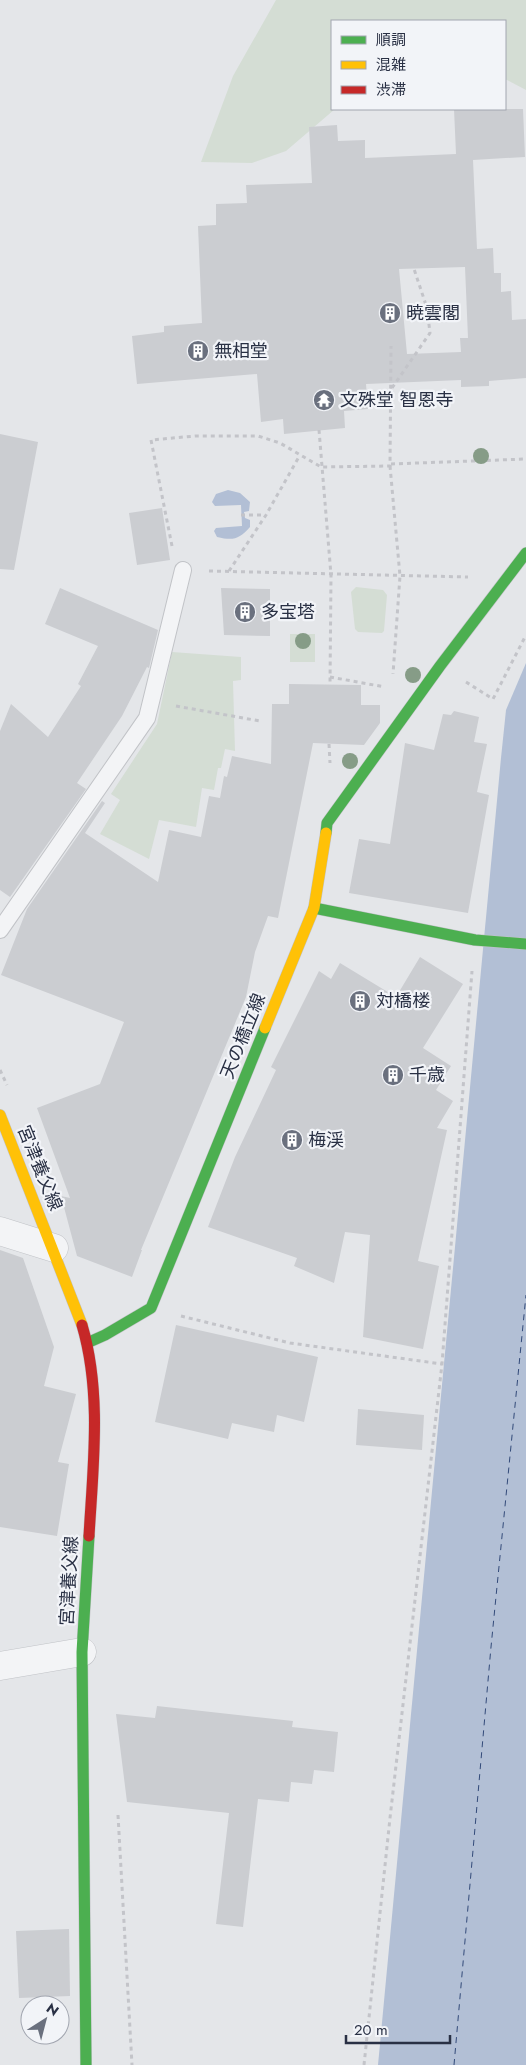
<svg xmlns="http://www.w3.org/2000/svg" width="526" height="2065" viewBox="0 0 526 2065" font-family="Jost,'Noto Sans JP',sans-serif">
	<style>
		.green { fill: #d4ddd4 }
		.water { fill: #b2bfd5 }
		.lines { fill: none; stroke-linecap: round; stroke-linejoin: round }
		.ferry { stroke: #324a79; stroke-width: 1; stroke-dasharray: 6 5; stroke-linecap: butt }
		.building { fill: #cbcdd1; fill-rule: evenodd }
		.lane-casing { stroke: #c1c3c7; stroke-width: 18 }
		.street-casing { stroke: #c1c3c7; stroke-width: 29 }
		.fast-casing { stroke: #c1c3c7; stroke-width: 12 }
		.slow-casing { stroke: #c1c3c7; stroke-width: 12 }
		.jam-casing { stroke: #c1c3c7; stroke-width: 12 }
		.path { stroke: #c3c4c9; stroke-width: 3; stroke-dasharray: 4 4; stroke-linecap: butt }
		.lane { stroke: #f3f4f6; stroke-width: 16 }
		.street { stroke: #f3f4f6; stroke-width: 28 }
		.fast { stroke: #4caf50; stroke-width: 11 }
		.slow { stroke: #ffc107; stroke-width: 11 }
		.jam { stroke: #c62828; stroke-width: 11 }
		.tree { fill: #869c87 }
		.labels { text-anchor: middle; stroke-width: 4.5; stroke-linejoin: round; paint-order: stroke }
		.poi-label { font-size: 18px; fill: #293044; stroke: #f2f4f8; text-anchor: start }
		.street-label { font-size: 18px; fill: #293044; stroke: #f2f4f8 }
	</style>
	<rect width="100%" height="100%" fill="#e4e6e9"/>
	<!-- green -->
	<g class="green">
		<polygon points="276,0 526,0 526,90 505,79 505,21 332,21 332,109 335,109 286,151 252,163 201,162 233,76"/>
		<polygon points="356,587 383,590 387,595 384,631 382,633 358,632 355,629 351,592"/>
		<rect x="290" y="634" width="25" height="28"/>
		<polygon points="172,652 241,657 241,680 233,681 235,751 225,749 221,768 218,768 214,790 202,788 196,827 159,820 149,859 100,834 120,800 111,794 157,724"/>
	</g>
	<!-- water -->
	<g class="water">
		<path d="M 228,490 L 240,493 L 250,502 L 249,511 L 244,512 L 245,518 L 250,520 L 250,527 C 239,539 234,541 217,537 L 214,531 L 216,528 L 242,526 L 241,505 L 215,506 L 212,502 L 216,494 Z"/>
		<polygon points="526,663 526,2065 378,2065 501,758 506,710"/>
	</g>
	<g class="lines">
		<!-- ferry -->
		<polyline class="ferry" points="454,2065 491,1647 526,1295"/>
	</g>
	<!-- building -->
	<g class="building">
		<path d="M 454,109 L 523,109 L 525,157 L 473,160 L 477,249 L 493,248 L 494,273 L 501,273 L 501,292 L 511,291 L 512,320 L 526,319 L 526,378 L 489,381 L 489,386 L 461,387 L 461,380 L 366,384 L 368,409 L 344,411 L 345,428 L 284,434 L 283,419 L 261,422 L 257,374 L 137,384 L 132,336 L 164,332 L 164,326 L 202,323 L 198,226 L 216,225 L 216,204 L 247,203 L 246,185 L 312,183 L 309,127 L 337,125 L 338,141 L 365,140 L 365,158 L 456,154 ZM 465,267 L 468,338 L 460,338 L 461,352 L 407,354 L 399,269 Z"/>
		<polygon points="0,434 38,442 14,570 0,569"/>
		<polygon points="162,508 170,560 137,565 129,513"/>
		<polygon points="60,588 158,630 149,668 147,667 122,716 77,783 86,789 10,897 0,890 0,731 11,704 48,737 81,686 78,684 98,646 45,624"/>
		<polygon points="221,588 270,589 270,636 224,635"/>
		<polygon points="289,684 361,685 361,705 380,705 380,723 364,745 313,743 278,918 268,916 255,952 246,997 141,1250 142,1250 132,1277 77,1256 61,1196 70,1198 37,1108 100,1084 124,1022 1,975 27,909 102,801 105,803 85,833 158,882 169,830 201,837 209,796 220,798 224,776 227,777 232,756 271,764 272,704 289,704"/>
		<polygon points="454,711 479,717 474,742 487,744 477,792 489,795 468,913 349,893 359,839 390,844 405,743 434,750 443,714 451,715"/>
		<polygon points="420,957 463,984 423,1048 451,1066 436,1090 453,1101 437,1128 447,1130 418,1261 439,1266 423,1349 363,1337 370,1235 345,1232 334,1283 294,1266 297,1258 208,1227 235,1157 276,1070 271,1067 319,971 331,979 340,963 396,997"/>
		<polygon points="0,1250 23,1258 54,1347 44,1386 76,1394 58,1462 69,1464 57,1536 0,1527"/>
		<polygon points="176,1325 318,1357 304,1422 277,1415 274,1432 232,1423 228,1439 155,1422"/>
		<polygon points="358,1409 424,1415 422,1450 356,1445"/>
		<polygon points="157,1706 293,1721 292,1727 338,1732 334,1772 314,1770 312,1784 291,1782 289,1802 258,1799 243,1927 216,1924 229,1813 127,1802 116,1714 155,1718"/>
		<polygon points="69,1929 70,1996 19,1998 16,1931"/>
	</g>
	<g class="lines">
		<!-- lane casing -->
		<g class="lane-casing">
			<polyline id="lane" points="0,930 147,718 183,570"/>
		</g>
		<!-- street casing -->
		<g class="street-casing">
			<g id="street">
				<polyline points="0,1231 54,1248"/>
				<polyline points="0,1666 82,1652"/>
			</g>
		</g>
		<!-- fast casing -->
		<g class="fast-casing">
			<g id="fast">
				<polyline points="326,833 327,823 440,666 526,553"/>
				<polyline points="314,908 475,940 526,944"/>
				<polyline points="87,1343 105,1335 151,1308 265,1028"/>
				<polyline points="86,2065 82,1652 89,1536"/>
			</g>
		</g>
		<!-- slow casing -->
		<g class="slow-casing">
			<g id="slow">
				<polyline points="265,1028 314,908 326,833"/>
				<polyline points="0,1115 82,1325"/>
			</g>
		</g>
		<!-- jam casing -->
		<g class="jam-casing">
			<path id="jam" d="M 82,1325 C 102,1393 93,1466 89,1536"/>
		</g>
		<!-- path -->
		<g class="path">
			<polyline points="392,388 430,333 427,308 414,269"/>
			<polyline points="319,430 331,575 330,685"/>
			<polyline points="391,464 526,459"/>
			<polyline points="390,466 400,576 393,674"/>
			<polyline points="241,515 265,515"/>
			<polyline points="172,546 151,440 195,436 258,436 280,443 321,467 390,466 391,346"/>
			<polyline points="209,571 468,577"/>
			<polyline points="229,571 266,515 300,455"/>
			<polyline points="330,677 385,687"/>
			<polyline points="466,682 493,699 526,635"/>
			<polyline points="176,706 260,721"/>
			<polyline points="329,744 330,763"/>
			<polyline points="0,1070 7,1085"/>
			<polyline points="181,1316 290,1343 442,1364"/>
			<polyline points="118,1815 132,2065"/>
			<polyline points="364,2065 390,1818 442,1364 472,971"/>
		</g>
		<!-- lane -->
		<use href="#lane" class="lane"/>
		<!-- street -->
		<use href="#street" class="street"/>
		<!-- fast -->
		<use href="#fast" class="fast"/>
		<!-- slow -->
		<use href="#slow" class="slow"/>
		<!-- jam -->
		<use href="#jam" class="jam"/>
	</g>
	<!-- trees -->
	<g class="tree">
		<circle cx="481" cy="456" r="8"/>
		<circle cx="303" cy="641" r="8"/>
		<circle cx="413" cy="675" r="8"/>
		<circle cx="350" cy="761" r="8"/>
	</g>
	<!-- icons -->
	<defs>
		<g id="building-disc" transform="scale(1.125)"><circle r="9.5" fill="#6a707e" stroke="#f2f4f8"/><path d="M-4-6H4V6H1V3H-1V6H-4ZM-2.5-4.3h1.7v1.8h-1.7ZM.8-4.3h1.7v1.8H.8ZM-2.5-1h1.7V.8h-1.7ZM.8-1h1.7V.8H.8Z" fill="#fff"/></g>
		<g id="temple-disc" transform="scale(1.125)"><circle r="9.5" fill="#6a707e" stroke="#f2f4f8"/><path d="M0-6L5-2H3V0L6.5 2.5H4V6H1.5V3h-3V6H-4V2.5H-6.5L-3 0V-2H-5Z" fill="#fff"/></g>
	</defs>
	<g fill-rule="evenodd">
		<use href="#building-disc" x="390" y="313"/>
		<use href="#building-disc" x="198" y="351"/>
		<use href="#temple-disc" x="324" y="400"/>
		<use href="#building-disc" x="245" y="612"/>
		<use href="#building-disc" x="360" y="1001"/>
		<use href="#building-disc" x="393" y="1075"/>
		<use href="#building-disc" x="292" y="1140"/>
	</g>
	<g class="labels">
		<!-- poi labels -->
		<g class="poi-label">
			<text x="406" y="319">暁雲閣</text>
			<text x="214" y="357">無相堂</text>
			<text x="340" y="406">文殊堂 智恩寺</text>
			<text x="261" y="618">多宝塔</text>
			<text x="376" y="1007">対橋楼</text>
			<text x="409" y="1081">千歳</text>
			<text x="308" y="1146">梅渓</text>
		</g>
		<!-- street labels -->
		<g class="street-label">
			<text transform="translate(243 1036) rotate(-68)" y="6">天の橋立線</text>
			<text transform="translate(40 1168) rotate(68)" y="6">宮津養父線</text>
			<text transform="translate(69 1581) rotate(-87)" y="6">宮津養父線</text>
		</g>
	</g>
	<!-- legend -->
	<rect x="331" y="20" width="175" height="90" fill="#f2f4f8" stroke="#a2a6b0"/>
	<rect x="341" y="36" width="25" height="8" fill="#4caf50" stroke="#a2a6b0"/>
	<text x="376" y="45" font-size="15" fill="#293044">順調</text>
	<rect x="341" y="61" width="25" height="8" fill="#ffc107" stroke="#a2a6b0"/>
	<text x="376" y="70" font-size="15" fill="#293044">混雑</text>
	<rect x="341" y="86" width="25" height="8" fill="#c62828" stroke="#a2a6b0"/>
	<text x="376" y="95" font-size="15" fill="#293044">渋滞</text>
	<!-- north arrow -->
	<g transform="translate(45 2020) rotate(36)"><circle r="24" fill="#f2f4f8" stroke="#a2a6b0"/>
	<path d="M0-4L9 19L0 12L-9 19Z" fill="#6a707e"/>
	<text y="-8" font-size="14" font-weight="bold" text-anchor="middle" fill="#293044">N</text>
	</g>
	<!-- scale -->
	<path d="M346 2035v8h104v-8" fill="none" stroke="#293044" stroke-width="2.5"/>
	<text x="354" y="2035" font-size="15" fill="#293044" stroke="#f2f4f8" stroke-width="4" paint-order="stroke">20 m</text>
</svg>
